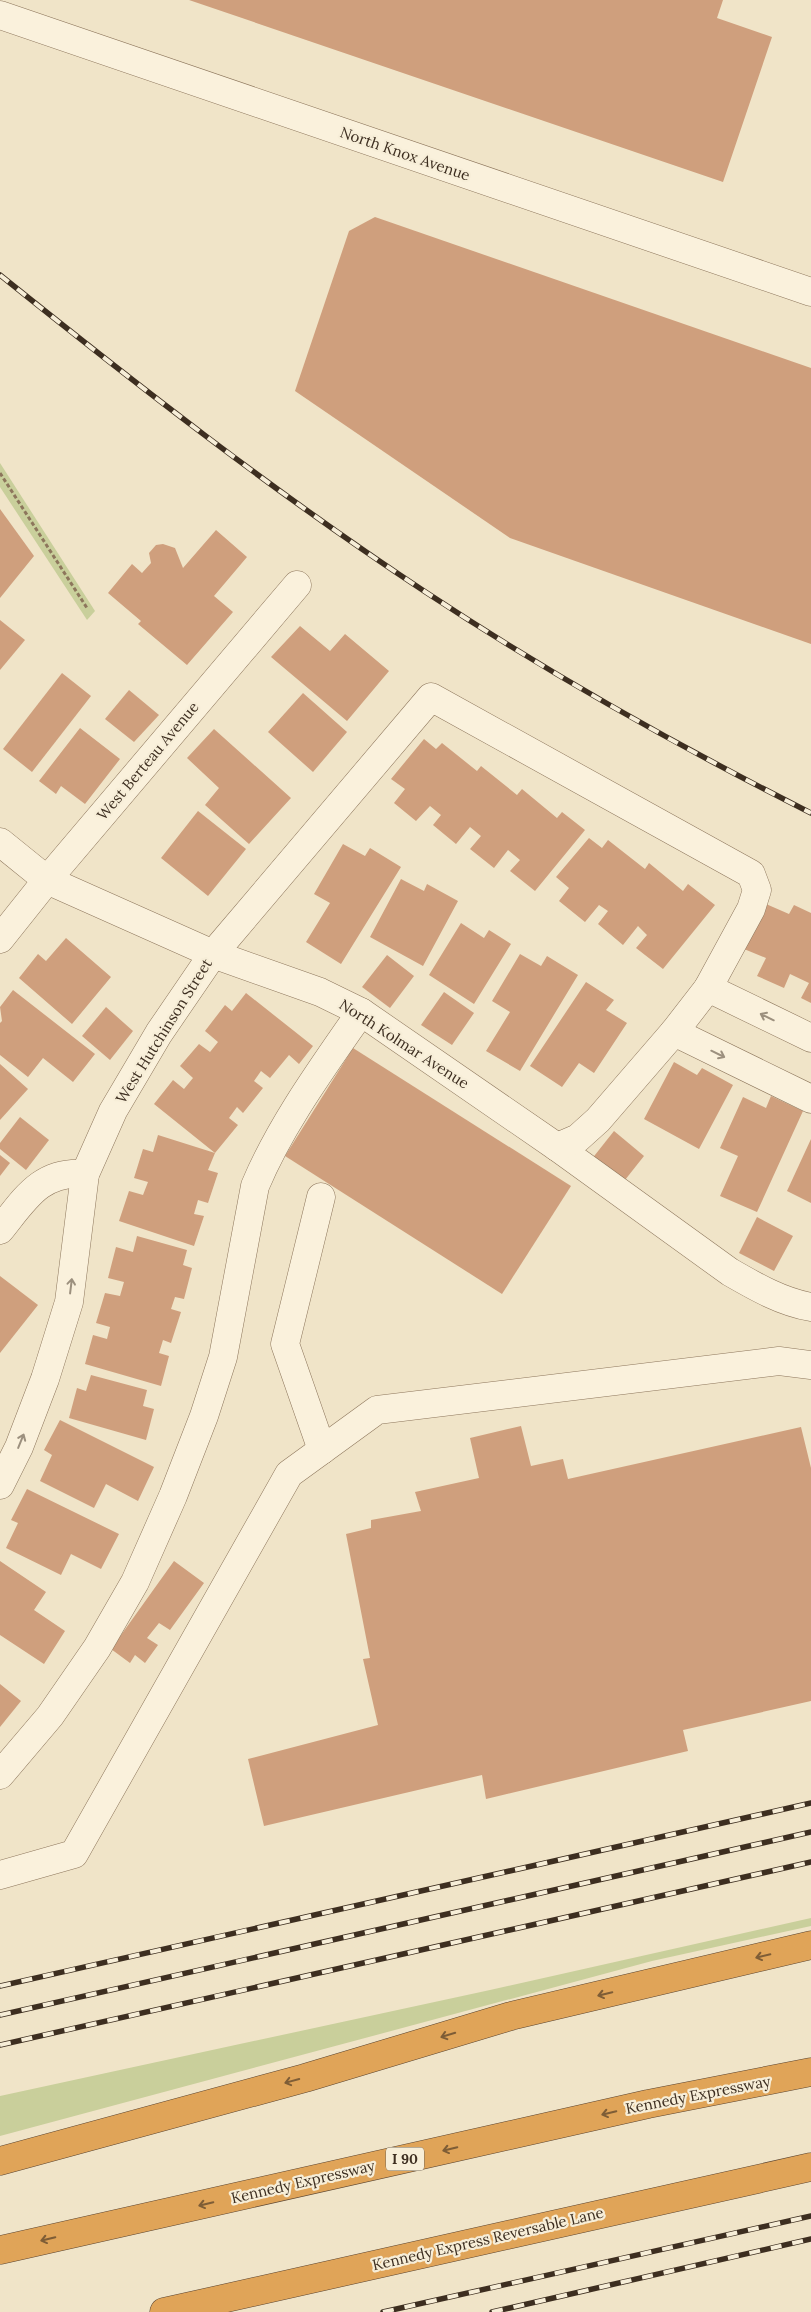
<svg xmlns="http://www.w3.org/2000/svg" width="811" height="2312" viewBox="0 0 811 2312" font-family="Lora,serif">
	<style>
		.green { fill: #c9cf9b }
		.building { fill: #cf9f7d }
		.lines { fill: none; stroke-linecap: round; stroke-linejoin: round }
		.minor-casing { stroke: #8d765c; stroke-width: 29 }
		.highway-casing { stroke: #5b4430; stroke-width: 29 }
		.path { stroke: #8d765c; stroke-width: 3; stroke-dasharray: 4 2.5; stroke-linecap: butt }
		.minor { stroke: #faf1dc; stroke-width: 28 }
		.highway { stroke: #e0a458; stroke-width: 28 }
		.rail-casing { stroke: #3d2e20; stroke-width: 5.5 }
		.rail { stroke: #f7eed8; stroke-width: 4; stroke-dasharray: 11; stroke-linecap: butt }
		.oneway { stroke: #9c907e }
		.oneway2 { stroke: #7e5d36 }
		.labels { text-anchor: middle; stroke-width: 4.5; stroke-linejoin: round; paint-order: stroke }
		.shield { fill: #f7eed8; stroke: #756857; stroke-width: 1 }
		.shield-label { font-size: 14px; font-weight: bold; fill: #3d2e20 }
		.street-label { font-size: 15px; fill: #3d2e20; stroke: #f7eed8 }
	</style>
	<rect width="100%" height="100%" fill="#f0e4c8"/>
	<!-- green -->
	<g class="green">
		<polygon points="0,463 95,611 87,620 0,487"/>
		<polygon points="811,1918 811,1926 652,1961 0,2136 0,2096 490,1990"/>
	</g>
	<!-- building -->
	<g class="building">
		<polygon points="189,0 723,0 717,18 772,37 723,182"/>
		<polygon points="375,217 811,368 811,644 510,538 295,391 349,231"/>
		<polygon points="0,509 34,556 0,598"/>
		<polygon points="216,530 247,557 214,596 233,612 187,665 138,624 141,621 108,593 132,564 142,573 151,563 149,553 156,545 163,544 175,548 183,568"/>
		<polygon points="0,620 25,640 0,670"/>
		<polygon points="300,626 330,651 345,634 389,671 347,721 271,657"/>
		<polygon points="62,673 91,696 32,772 3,749"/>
		<polygon points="129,690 159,715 134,742 105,719"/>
		<polygon points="303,693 347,732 313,772 268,732"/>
		<polygon points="80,728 120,759 85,804 61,786 56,794 39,781"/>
		<polygon points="214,729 291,798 249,844 205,805 219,788 187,758"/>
		<polygon points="424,739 436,749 442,743 477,771 481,766 517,795 522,789 557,818 562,812 585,830 535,891 510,871 520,860 508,850 494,868 470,849 481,836 470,827 456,844 433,825 441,815 430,806 416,821 394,803 405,789 391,779"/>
		<polygon points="198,811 246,849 208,896 161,858"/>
		<polygon points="589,838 602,848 608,840 645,869 649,863 683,891 688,884 715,905 663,969 636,948 647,935 638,926 623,945 598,924 608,911 599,905 585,922 559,901 569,888 556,877"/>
		<polygon points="343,844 365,856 370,848 401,867 341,964 306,942 330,903 314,894"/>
		<polygon points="401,879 424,891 427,884 458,901 423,966 370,937"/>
		<polygon points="766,904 789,914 794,905 811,913 811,1003 801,998 809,983 790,974 784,988 757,976 766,958 744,949"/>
		<polygon points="461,923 484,938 489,930 511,944 474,1004 429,975"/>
		<polygon points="66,938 111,977 72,1024 19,978 38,954 46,961"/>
		<polygon points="520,954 541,966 547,956 578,975 520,1071 486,1051 510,1012 492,1001"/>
		<polygon points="387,955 414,976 390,1008 362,987"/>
		<polygon points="586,982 614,1000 606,1010 627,1023 594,1073 579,1063 562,1087 530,1066"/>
		<polygon points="13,990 95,1054 73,1082 43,1058 28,1077 0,1055 0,1023 2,1021 0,1007"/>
		<polygon points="444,992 474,1013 452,1045 421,1025"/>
		<polygon points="246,993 313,1046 299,1064 289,1055 270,1078 261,1071 254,1081 263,1088 243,1113 237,1107 229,1118 238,1125 215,1153 154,1104 173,1080 184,1089 193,1078 180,1066 199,1044 210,1052 218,1042 205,1031 225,1005 232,1011"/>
		<polygon points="106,1007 133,1031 110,1060 82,1036"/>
		<polygon points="353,1048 571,1186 502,1294 285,1156"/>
		<polygon points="674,1062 697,1075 702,1068 733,1085 699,1149 644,1119"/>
		<polygon points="0,1064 28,1089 0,1120"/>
		<polygon points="771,1096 803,1111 757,1212 720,1196 738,1156 720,1148 743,1097 766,1108"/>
		<polygon points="20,1117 49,1140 26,1170 0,1149 0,1143"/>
		<polygon points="614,1131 644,1156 621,1185 591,1160"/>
		<polygon points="158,1135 215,1153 208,1170 218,1173 208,1203 198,1200 194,1214 204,1216 194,1246 119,1221 129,1191 143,1195 148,1182 134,1178 143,1149 153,1152"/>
		<polygon points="811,1139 811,1203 787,1191"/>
		<polygon points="0,1155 10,1163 0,1176"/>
		<polygon points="757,1217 793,1236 774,1271 739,1253"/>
		<polygon points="137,1236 187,1250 183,1265 192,1268 184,1299 175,1297 171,1309 181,1312 171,1343 163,1340 159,1353 169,1356 161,1386 85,1364 93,1335 107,1339 110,1327 96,1323 105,1293 120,1296 124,1282 108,1278 116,1247 133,1252"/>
		<polygon points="0,1276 38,1305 0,1353"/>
		<polygon points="91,1375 147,1390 143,1406 154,1409 146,1440 69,1418 77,1388 86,1391"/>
		<polygon points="60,1420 154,1467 138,1501 106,1484 94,1508 40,1481 52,1455 44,1450"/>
		<polygon points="521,1426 531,1466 563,1459 568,1479 801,1427 811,1468 811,1701 683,1730 688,1751 486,1799 482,1775 264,1826 248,1759 378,1725 363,1659 370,1658 346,1534 371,1528 371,1520 421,1511 415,1492 479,1478 470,1438"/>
		<polygon points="27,1489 119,1534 101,1569 71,1554 61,1575 6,1548 18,1523 11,1520"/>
		<polygon points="0,1561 46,1592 34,1610 65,1631 44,1664 0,1635"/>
		<polygon points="174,1561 204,1583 170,1630 159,1623 147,1638 158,1645 145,1663 135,1655 130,1663 111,1649"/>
		<polygon points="0,1684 21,1701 0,1727"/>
	</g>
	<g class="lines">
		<!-- minor casing -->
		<g class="minor-casing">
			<g id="minor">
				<polyline points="0,15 811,292"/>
				<path d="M 0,842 L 47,880 L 213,954 L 320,992 L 361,1012 L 557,1147 L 730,1272 C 756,1287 782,1302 811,1307"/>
				<polyline points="0,939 47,880 297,585"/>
				<polyline points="708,988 811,1038"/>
				<polyline points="674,1032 811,1099"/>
				<polyline points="321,1197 285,1344 322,1450"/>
				<path d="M 0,1230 C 25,1199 41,1170 85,1174"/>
				<polyline points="0,1485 19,1447 45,1379 69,1302 85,1174 113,1111 159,1033 213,954 431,697 751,874 757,890 751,909 708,988 674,1032 598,1120 578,1138 557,1147"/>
				<path d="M 0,1775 L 50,1716 L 97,1648 L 135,1582 L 173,1496 L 204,1416 L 223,1357 L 255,1186 C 281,1124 323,1067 361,1012"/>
				<polyline points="0,1875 74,1854 289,1474 377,1410 779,1361 811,1365"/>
			</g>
		</g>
		<!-- highway casing -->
		<g class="highway-casing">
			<g id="highway">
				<polyline points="0,2161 305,2078 511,2016 811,1945"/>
				<polyline points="0,2250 648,2104 811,2072"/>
				<polyline points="164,2312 811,2167"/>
			</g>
		</g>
		<!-- path -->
		<polyline class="path" points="0,473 87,608"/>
		<!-- minor -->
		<use href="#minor" class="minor"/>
		<!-- highway -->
		<use href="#highway" class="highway"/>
		<!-- rail casing -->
		<g class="rail-casing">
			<g id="rail">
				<path d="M 0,275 C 137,385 277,494 424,591 C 548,673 678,746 811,813"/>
				<polyline points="0,1986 811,1803"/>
				<polyline points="0,2015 811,1832"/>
				<polyline points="0,2045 811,1862"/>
				<polyline points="383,2312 811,2216"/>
				<polyline points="492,2312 811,2239"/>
			</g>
		</g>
		<!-- rail -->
		<use href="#rail" class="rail"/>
	</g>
	<!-- one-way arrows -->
	<defs><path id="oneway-shaft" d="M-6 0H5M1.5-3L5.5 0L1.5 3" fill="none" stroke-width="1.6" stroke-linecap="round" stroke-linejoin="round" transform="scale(1.25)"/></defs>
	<g class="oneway">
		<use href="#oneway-shaft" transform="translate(767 1017) rotate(-154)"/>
		<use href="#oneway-shaft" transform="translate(718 1054) rotate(26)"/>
		<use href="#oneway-shaft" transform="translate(71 1286) rotate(-83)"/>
		<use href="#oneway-shaft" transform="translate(21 1441) rotate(-68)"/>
	</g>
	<g class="oneway2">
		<use href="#oneway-shaft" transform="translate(763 1956) rotate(167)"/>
		<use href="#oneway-shaft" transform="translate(605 1994) rotate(167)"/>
		<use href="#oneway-shaft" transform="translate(448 2035) rotate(163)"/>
		<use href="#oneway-shaft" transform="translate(292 2081) rotate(165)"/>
		<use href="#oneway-shaft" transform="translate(609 2113) rotate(167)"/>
		<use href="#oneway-shaft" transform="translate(450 2149) rotate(167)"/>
		<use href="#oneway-shaft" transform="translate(206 2204) rotate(167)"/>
		<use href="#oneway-shaft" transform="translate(48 2239) rotate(167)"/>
	</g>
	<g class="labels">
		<!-- shield labels -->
		<rect class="shield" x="386" y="2147.5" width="38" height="23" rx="4"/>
		<g class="shield-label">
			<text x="405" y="2164">I 90</text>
		</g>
		<!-- street labels -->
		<g class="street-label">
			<text transform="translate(405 154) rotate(19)" y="5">North Knox Avenue</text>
			<text transform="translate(148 761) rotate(-50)" y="5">West Berteau Avenue</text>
			<text transform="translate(164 1031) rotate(-58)" y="5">West Hutchinson Street</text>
			<text transform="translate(404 1044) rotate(33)" y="5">North Kolmar Avenue</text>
			<text transform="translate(698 2095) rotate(-11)" y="5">Kennedy Expressway</text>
			<text transform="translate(303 2182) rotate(-13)" y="5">Kennedy Expressway</text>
			<text transform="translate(488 2239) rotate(-13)" y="5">Kennedy Express Reversable Lane</text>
		</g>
	</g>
</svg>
